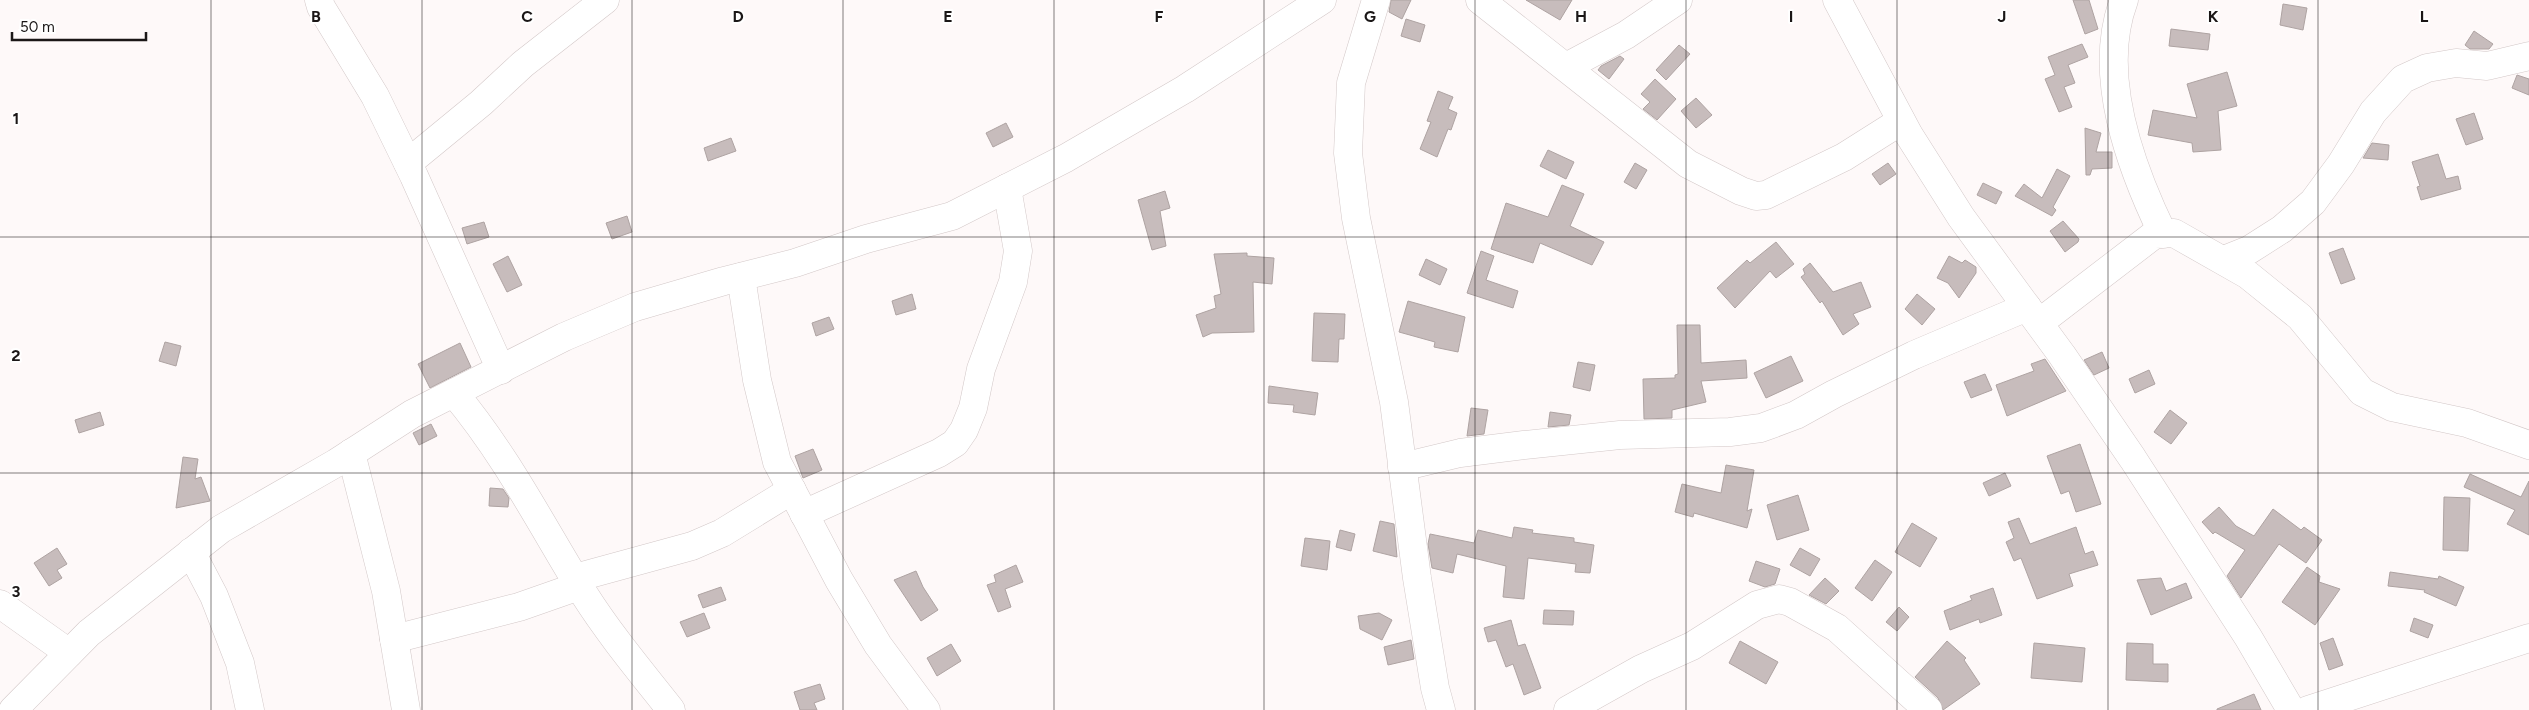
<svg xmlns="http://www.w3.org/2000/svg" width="2529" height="710" viewBox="0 0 2529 710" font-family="Figtree,sans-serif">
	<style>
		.building { fill: #c7bcbc; stroke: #aea3a2 }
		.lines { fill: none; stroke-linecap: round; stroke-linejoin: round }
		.minor-casing { stroke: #d3c8c8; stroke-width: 29 }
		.minor { stroke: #fff; stroke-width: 28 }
		.grid { fill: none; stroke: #1b1717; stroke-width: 1; stroke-opacity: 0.55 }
		.grid-label { font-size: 16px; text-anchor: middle; font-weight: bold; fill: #1b1717; stroke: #fff; stroke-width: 4; stroke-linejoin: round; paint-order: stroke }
	</style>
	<rect width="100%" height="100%" fill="#fef9f9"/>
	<!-- building -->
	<g class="building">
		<polygon points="1391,0 1411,0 1402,19 1389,12"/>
		<polygon points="1526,0 1572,0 1560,20"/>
		<polygon points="2073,0 2089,0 2098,29 2085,34"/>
		<polygon points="2283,4 2307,8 2303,30 2280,25"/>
		<polygon points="1406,19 1425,25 1420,42 1401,36"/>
		<polygon points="2171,29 2210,34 2208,50 2169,46"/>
		<polygon points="2474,31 2493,44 2489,49 2470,49 2465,45"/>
		<polygon points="2082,44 2088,57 2068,65 2075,83 2064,87 2072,107 2059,112 2045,79 2055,75 2048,57"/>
		<polygon points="1679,45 1690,54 1666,80 1656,70"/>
		<polygon points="1620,56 1624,59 1609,79 1598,70 1601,66"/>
		<polygon points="2227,72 2237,106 2218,111 2221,150 2193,152 2192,143 2148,135 2153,110 2197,118 2187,84"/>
		<polygon points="2517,75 2529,79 2529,95 2512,88"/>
		<polygon points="1655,79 1676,99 1657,120 1643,109 1650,102 1641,94"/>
		<polygon points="1438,91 1453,97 1448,109 1457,113 1451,130 1448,129 1437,157 1420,149 1431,122 1427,121"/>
		<polygon points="1696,98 1712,115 1696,128 1681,111"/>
		<polygon points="2474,113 2483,139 2466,145 2456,119"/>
		<polygon points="1006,123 1013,137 993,147 986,133"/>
		<polygon points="2085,128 2101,133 2096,152 2112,152 2112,168 2092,169 2090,175 2086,175"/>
		<polygon points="731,138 736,151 708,161 704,148"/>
		<polygon points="2372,143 2389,145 2388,160 2363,158"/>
		<polygon points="1548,150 1574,162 1566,179 1540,166"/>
		<polygon points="2438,154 2446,179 2458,176 2461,189 2421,200 2417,187 2420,186 2412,162"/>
		<polygon points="1635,163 1647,170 1636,189 1624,182"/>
		<polygon points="1888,163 1896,174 1880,185 1872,174"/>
		<polygon points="2057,169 2070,176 2053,207 2056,210 2052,216 2015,196 2024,184 2042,198"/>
		<polygon points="1983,183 2002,192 1996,204 1977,195"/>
		<polygon points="1562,185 1584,194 1570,226 1604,242 1592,265 1540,243 1533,263 1491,249 1506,203 1548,217"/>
		<polygon points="1165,191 1170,208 1160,211 1166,246 1152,250 1138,200"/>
		<polygon points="627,216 632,232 612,239 606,223"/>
		<polygon points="2063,221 2079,239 2078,242 2065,252 2050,231"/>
		<polygon points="484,222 489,237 467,244 462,228"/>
		<polygon points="1776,242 1794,264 1776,278 1770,271 1735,308 1717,288 1747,260 1750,263"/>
		<polygon points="2343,248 2355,279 2341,284 2329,253"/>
		<polygon points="1481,251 1494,256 1486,280 1518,291 1513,308 1467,293"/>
		<polygon points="1247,253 1247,256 1274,258 1272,284 1253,282 1254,332 1212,333 1203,337 1196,315 1216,308 1214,296 1221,294 1214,254"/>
		<polygon points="508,256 522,285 507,292 493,264"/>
		<polygon points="1949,256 1962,263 1965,260 1976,267 1976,273 1959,298 1948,283 1937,278"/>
		<polygon points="1426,259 1447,269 1440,285 1419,275"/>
		<polygon points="1810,263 1833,292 1861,282 1871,307 1853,314 1859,324 1843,335 1822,301 1820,303 1801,277 1805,274 1803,269"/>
		<polygon points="912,294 916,309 896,315 892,301"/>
		<polygon points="1917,294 1935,309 1922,325 1905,309"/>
		<polygon points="1408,301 1465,317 1458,352 1434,347 1435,342 1399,332"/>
		<polygon points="1314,313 1345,314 1344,339 1339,339 1338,362 1312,361"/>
		<polygon points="829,317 834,329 816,336 812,323"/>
		<polygon points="1677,325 1700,325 1701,363 1746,360 1747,378 1701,381 1706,402 1672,410 1672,418 1644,419 1643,379 1675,378 1675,375 1678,374"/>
		<polygon points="165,342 181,346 176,366 159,361"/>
		<polygon points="460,343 471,367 430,388 418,364"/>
		<polygon points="2102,352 2109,368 2094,375 2084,360"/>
		<polygon points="1791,356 1803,381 1766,398 1754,373"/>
		<polygon points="2045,359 2066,391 2007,416 1996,385 2034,371 2031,364"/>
		<polygon points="1578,362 1595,365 1590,391 1573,387"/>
		<polygon points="2149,370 2155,384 2135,393 2129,379"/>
		<polygon points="1985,374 1992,390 1971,398 1964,382"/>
		<polygon points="1269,386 1318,393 1315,415 1293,412 1294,405 1268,403"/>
		<polygon points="1471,408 1488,410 1484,434 1467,436"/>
		<polygon points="2170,410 2187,423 2171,444 2154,432"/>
		<polygon points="100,412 104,425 79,433 75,420"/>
		<polygon points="1550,412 1571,415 1569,425 1548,427"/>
		<polygon points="431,424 437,436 419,445 413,433"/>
		<polygon points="2080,444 2101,504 2076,512 2069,491 2061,494 2047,456"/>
		<polygon points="813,449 822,470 803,478 795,456"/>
		<polygon points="183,457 198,459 195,479 201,477 210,501 176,508"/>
		<polygon points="1726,465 1754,470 1747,511 1752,509 1747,528 1694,513 1693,517 1675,512 1682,484 1721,493"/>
		<polygon points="2005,473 2011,486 1989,496 1983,483"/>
		<polygon points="2470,474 2521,497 2529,481 2529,535 2507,524 2515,510 2464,487"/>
		<polygon points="490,488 503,489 509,498 508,507 489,506"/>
		<polygon points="1798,495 1809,530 1777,540 1767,505"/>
		<polygon points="2444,497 2470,498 2468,551 2443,550"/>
		<polygon points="2219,507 2236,526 2254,536 2273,509 2301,530 2304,527 2322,540 2306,563 2279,544 2241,598 2227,576 2245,550 2215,532 2213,534 2202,522"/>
		<polygon points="2019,518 2030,544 2076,527 2085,554 2093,551 2098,565 2069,574 2073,586 2037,599 2021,558 2014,561 2006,542 2014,538 2008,522"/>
		<polygon points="1380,521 1394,524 1397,557 1373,551"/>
		<polygon points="1912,523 1937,538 1920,567 1895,552"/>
		<polygon points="1514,527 1533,530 1532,533 1574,538 1574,542 1594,545 1590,573 1575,572 1576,564 1528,558 1524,599 1503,597 1506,566 1457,554 1453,573 1432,568 1428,544 1430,534 1474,543 1478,530 1512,538"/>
		<polygon points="1340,530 1355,534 1351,551 1336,547"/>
		<polygon points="1305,538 1330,541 1327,570 1301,566"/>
		<polygon points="57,548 67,564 57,570 62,578 49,586 34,563"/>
		<polygon points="1800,548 1820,559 1810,576 1790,565"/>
		<polygon points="1875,560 1892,572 1872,601 1855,588"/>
		<polygon points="1756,561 1780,569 1775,584 1765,587 1749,581"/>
		<polygon points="1016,565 1023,582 1005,589 1011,607 998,612 987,585 996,582 994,575"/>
		<polygon points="2307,567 2320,576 2319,582 2340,589 2315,625 2282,602"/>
		<polygon points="916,571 923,587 938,610 921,621 894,580"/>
		<polygon points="2390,572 2438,579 2439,576 2464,587 2456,606 2424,592 2425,590 2388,586"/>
		<polygon points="1825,578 1839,591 1826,604 1809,595"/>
		<polygon points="2161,578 2166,591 2186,583 2192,598 2151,615 2137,580"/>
		<polygon points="721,587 726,600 703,608 698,595"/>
		<polygon points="1993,588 2002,615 1980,623 1979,619 1950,630 1944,611 1972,600 1970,596"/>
		<polygon points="1899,607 1909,617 1897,631 1886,622"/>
		<polygon points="1544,610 1574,611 1573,625 1543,624"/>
		<polygon points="704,613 710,628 687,637 680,622"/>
		<polygon points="1379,613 1392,620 1382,640 1360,629 1358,616"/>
		<polygon points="2414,618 2433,625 2428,638 2410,631"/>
		<polygon points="1511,620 1518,646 1525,644 1541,688 1524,695 1513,664 1506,667 1496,640 1488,642 1484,628"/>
		<polygon points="2333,638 2343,665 2329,670 2320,643"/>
		<polygon points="1411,640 1414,659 1388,665 1384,647"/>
		<polygon points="1740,641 1778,662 1766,684 1729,663"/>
		<polygon points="1947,641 1966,658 1964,660 1980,684 1943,710 1938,698 1915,677"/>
		<polygon points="2034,643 2085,648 2082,682 2031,678"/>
		<polygon points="2127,643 2153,644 2153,664 2168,664 2168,682 2126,680"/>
		<polygon points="951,644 961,661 937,676 927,658"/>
		<polygon points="820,684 825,699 814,703 817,710 800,710 794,692"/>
		<polygon points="2254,694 2261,710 2217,710 2217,709"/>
	</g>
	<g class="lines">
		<!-- minor casing -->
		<g class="minor-casing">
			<g id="minor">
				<polyline points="319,0 321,7 375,96 414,176 501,370"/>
				<polyline points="1376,0 1351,83 1348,153 1356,218 1394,402 1417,578 1435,688 1441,710"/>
				<polyline points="1480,0 1688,164 1741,191 1756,196 1766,195 1844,157 1901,121"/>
				<polyline points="1837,0 1909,135 1961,217 2062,355 2133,459 2248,637 2291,710"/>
				<path d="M 2124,0 C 2096,74 2130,166 2163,234"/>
				<polyline points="1566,67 1626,35 1678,0"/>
				<polyline points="408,163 481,103 523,64 605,0"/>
				<polyline points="2224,260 2249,250 2282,229 2313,202 2341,164 2373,112 2403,79 2427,68 2456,63 2487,66 2529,56"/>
				<polyline points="741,277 757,380 777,462 839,580 878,645 926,710"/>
				<polyline points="2039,323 2155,234 2174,233 2248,275 2300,317 2362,392 2392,407 2467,423 2529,445"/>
				<path d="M 454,393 C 506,455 542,526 584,594 C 610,635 641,672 671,710"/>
				<polyline points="351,453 386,591 406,710"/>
				<polyline points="1402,467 1460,453 1524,445 1620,435 1730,432 1761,428 1796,415 1834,394 1914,355 2027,307"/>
				<polyline points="804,514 939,453 955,443 964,430 973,408 981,369 1013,282 1018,251 1007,188"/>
				<polyline points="191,552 214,596 240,663 250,710"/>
				<polyline points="575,578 692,546 722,533 792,490"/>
				<polyline points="0,604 69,653"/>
				<polyline points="394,639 519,607 579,586"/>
				<polyline points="13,710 89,633 221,529 336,463 412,414 564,337 635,307 724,281 795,263 866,239 952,216 1066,158 1185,89 1322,0"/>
				<polyline points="1568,710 1641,669 1692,646 1757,605 1779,599 1790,602 1837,628 1928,710"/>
				<polyline points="2308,710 2529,638"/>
			</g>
		</g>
		<!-- minor -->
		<use href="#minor" class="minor"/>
	</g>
	<!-- grid -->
	<path class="grid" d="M 211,0 L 211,710M 422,0 L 422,710M 632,0 L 632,710M 843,0 L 843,710M 1054,0 L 1054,710M 1264,0 L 1264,710M 1475,0 L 1475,710M 1686,0 L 1686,710M 1897,0 L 1897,710M 2108,0 L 2108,710M 2318,0 L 2318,710M 0,237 L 2529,237M 0,473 L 2529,473"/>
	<g class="grid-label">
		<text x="316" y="22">B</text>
		<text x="527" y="22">C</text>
		<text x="738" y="22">D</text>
		<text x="948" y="22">E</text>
		<text x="1159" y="22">F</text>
		<text x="1370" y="22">G</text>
		<text x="1581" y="22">H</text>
		<text x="1791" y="22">I</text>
		<text x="2002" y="22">J</text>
		<text x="2213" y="22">K</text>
		<text x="2424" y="22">L</text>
		<text x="16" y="124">1</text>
		<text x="16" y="361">2</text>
		<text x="16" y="597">3</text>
	</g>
	<!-- scale -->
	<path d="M12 32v8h134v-8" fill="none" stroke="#1b1717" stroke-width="2.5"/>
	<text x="20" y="32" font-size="15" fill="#1b1717" stroke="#ffffff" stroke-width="4" paint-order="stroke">50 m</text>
</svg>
